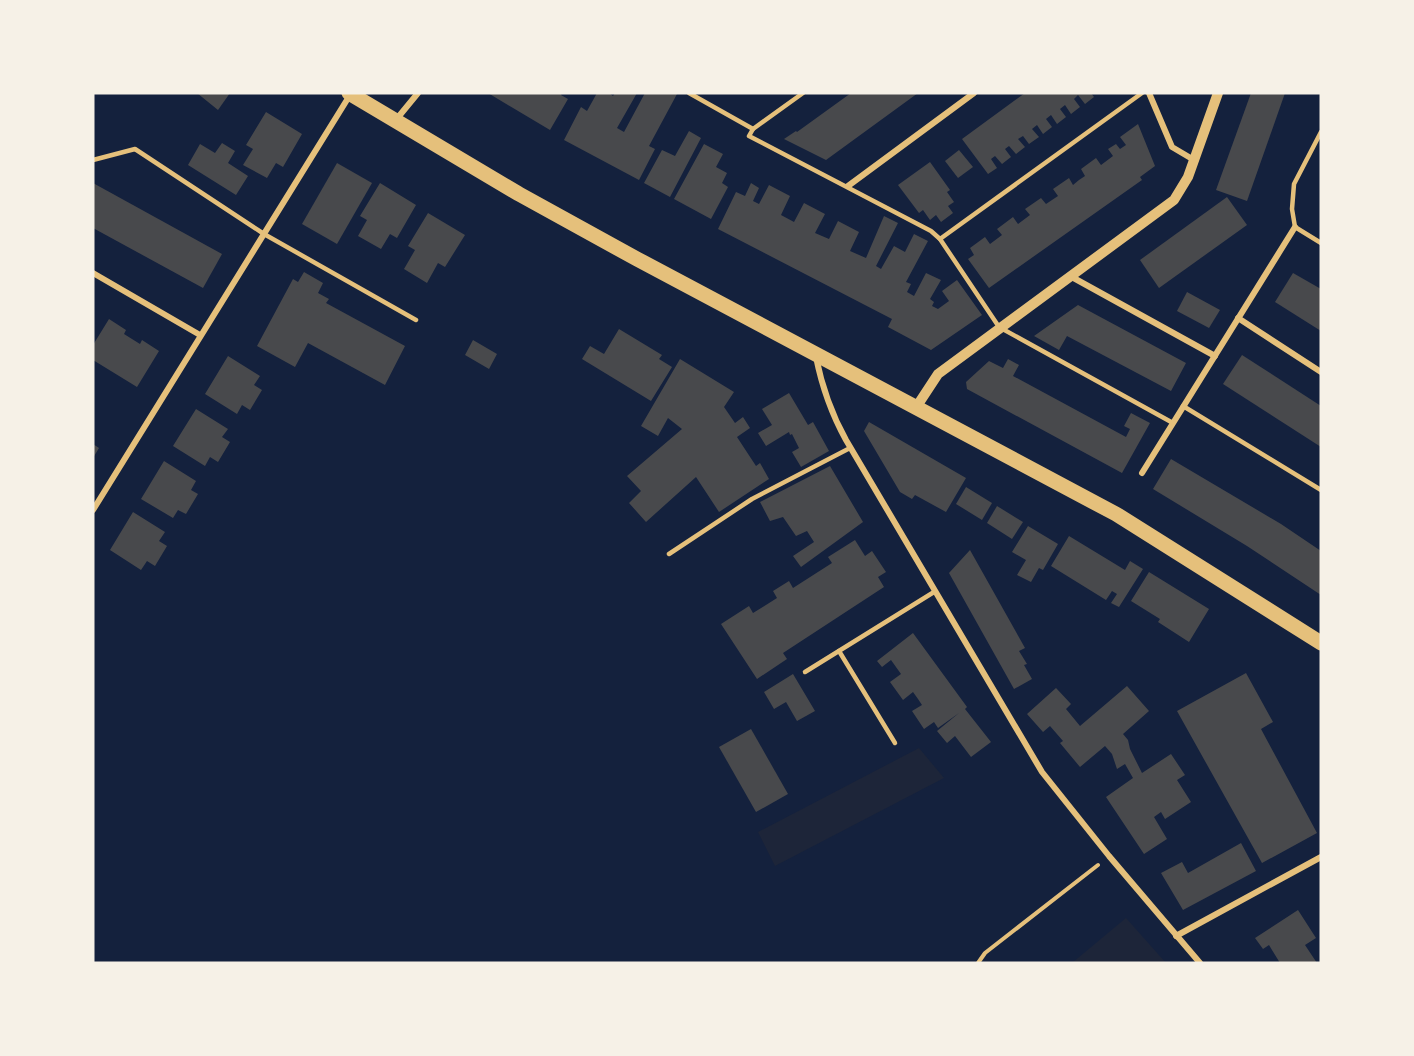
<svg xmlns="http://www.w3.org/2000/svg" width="1414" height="1056" viewBox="0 0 1414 1056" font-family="Montserrat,sans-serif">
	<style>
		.green { fill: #1d2539 }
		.building { fill: #48494c }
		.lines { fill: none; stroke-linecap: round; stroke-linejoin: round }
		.path { stroke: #e5c07b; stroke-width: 4 }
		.service { stroke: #e5c07b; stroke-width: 4.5 }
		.minor { stroke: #e5c07b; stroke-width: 6 }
		.tertiary { stroke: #e5c07b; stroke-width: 10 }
		.primary { stroke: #e5c07b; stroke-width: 15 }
	</style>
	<rect width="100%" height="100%" fill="#14213d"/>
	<!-- green -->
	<g class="green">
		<polygon points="919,748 944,778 775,866 758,832"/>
		<polygon points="1126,918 1166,963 1072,963"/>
	</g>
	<!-- building -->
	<g class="building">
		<polygon points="197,93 230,93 218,110"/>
		<polygon points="488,93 562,93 561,95 568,99 550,130"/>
		<polygon points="597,93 609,93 613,96 615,93 637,93 617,128 624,132 645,93 677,94 649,146 655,149 639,180 564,140 581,107 587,111"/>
		<polygon points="851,93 918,93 826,160 784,139 796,131 797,132"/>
		<polygon points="1025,93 1091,93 1094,97 1085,104 1078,95 1074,99 1080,107 1071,114 1065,105 1060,109 1066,117 1057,124 1051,115 1046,119 1052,127 1043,134 1037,125 1032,129 1039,137 1029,144 1023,136 1018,139 1025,147 1016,154 1009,146 1005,149 1011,157 1002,164 995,156 991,159 997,168 988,174 962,139"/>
		<polygon points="1251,93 1285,93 1247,201 1216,190"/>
		<polygon points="266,112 302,134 283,167 276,163 267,178 243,165 253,149 246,145"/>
		<polygon points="1138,124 1155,166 1140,177 1142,180 989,288 968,259 974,255 970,248 985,237 990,244 1002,235 997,229 1013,217 1018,224 1030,215 1025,209 1041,198 1046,204 1058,196 1053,189 1069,178 1073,185 1079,180 1085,176 1081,169 1096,158 1101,165 1113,156 1108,149 1116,144 1120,149 1126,145 1120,137"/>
		<polygon points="689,131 701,138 670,197 644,183 662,150 675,156"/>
		<polygon points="222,143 235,151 228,163 248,176 236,195 188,165 200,144 215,153"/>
		<polygon points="704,144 723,154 716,167 727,173 722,183 728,187 711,219 674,199"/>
		<polygon points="959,150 973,167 958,178 945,161"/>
		<polygon points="930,162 950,190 947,192 954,202 948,206 953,213 941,222 936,215 930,220 923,210 919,213 898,185"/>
		<polygon points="337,163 372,183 337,244 302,224"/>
		<polygon points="93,183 222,254 203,288 93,228"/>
		<polygon points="380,183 416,205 397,238 390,234 381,249 358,236 367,220 360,216"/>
		<polygon points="751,183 759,188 753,201 759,204 769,185 790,196 781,215 794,222 804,203 825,214 815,233 829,239 838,221 859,232 850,251 866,258 884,216 898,223 876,266 881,269 894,246 905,252 914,234 928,241 906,282 911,284 907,292 914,296 926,273 941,280 930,299 934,302 932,306 938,309 949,301 942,291 957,280 982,315 931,350 888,327 892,319 718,229 736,192 745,196"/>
		<polygon points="1227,197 1247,225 1159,288 1140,260"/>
		<polygon points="428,213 465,235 445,267 438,263 427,283 404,269 415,250 408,246"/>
		<polygon points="304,272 323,283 318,293 329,299 326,303 405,346 385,385 308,343 295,367 257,346 293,279 298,282"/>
		<polygon points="1293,273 1321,289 1321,331 1275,302"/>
		<polygon points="1187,292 1220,310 1209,328 1177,311"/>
		<polygon points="1078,305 1186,363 1171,391 1067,336 1059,350 1034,336"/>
		<polygon points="109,319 126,330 124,334 140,344 142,340 159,351 137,387 93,360 93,345"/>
		<polygon points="619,329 662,355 659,359 672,367 651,401 582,359 590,346 604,354"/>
		<polygon points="473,340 497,354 489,369 465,355"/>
		<polygon points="1242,355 1321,406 1321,447 1223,384"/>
		<polygon points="228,356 260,376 254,385 262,390 250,410 242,405 237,414 205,394"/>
		<polygon points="680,359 734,392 724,407 735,423 743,417 750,428 737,437 756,466 760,463 769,479 719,512 696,477 646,522 629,503 641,491 627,476 682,429 668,418 658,436 641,426"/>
		<polygon points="1008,359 1019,365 1013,376 1126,437 1130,429 1124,426 1131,413 1150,423 1122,473 967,389 966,382 989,361 1003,368"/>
		<polygon points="789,393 808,425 813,422 829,451 801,467 792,452 799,448 792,434 790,435 789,432 766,446 758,433 772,425 762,409"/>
		<polygon points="196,409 228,429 222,437 230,442 218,462 210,457 205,466 173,446"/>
		<polygon points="869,422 966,478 946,512 915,495 912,499 900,492 864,431"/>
		<polygon points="93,444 99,448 93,458"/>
		<polygon points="1171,459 1281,524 1321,551 1321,595 1247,546 1153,489"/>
		<polygon points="164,461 196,481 191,490 198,494 186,514 178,510 173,518 141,499"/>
		<polygon points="830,466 863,522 801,567 793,556 814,542 807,531 796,536 783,517 770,521 760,502"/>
		<polygon points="966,487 992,503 982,520 956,504"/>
		<polygon points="997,506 1023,522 1012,539 987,523"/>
		<polygon points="133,512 165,532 159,541 167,546 155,566 147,561 141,570 110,550"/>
		<polygon points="1028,526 1058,544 1043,570 1039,568 1031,582 1017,575 1026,560 1012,552"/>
		<polygon points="1069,536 1125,570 1130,561 1143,569 1119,607 1111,603 1117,594 1112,591 1106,600 1051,566"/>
		<polygon points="855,540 865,556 872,551 886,572 878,577 884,587 783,653 787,659 757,679 721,624 749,606 753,613 777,598 773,591 789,581 793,588 832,563 828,557"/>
		<polygon points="970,550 1025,648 1019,651 1027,664 1024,665 1032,679 1014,689 949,573"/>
		<polygon points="1149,572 1209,609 1189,642 1158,622 1160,619 1131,601"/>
		<polygon points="913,633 967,707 965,709 991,742 971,757 955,736 947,743 937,731 959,713 938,728 934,722 924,729 912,711 922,705 918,699 913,692 903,700 890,682 901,674 891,660 882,667 877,661"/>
		<polygon points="1246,673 1273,722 1261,729 1317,833 1262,863 1177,711"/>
		<polygon points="793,674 815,711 797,721 786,702 774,709 764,692"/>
		<polygon points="1127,686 1149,711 1123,734 1128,740 1130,749 1142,773 1171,754 1185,775 1177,780 1191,802 1165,819 1161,812 1154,817 1167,839 1144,854 1106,797 1133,778 1125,764 1117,769 1112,754 1105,746 1080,767 1060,743 1063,741 1050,726 1043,732 1027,714 1056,688 1071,704 1066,709 1080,726"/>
		<polygon points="751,729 788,794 756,812 719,747"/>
		<polygon points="1241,843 1256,871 1183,910 1161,873 1182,862 1188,873"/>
		<polygon points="1298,910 1316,938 1305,945 1317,963 1280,963 1269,945 1263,949 1255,938"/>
	</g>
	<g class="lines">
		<!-- path -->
		<polyline class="path" points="978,963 985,953 1098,865"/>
		<!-- service -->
		<g class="service">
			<polyline points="689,93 753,129"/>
			<polyline points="803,93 753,129 749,136 931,231 940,239 999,327 1173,423"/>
			<polyline points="1321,132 1294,184 1292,209 1295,227 1321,243"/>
			<polyline points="93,160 135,149 264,234 416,320"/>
			<polyline points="940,239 1142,93"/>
			<polyline points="1183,406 1321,490"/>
			<polyline points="669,554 752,499 850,448"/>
			<polyline points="839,651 895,743"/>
			<polyline points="805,672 934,592"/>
		</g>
		<!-- minor -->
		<g class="minor">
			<polyline points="1149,93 1172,147 1194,160"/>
			<polyline points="395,121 418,93"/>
			<polyline points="848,186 974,93"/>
			<polyline points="93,273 200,335"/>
			<polyline points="1070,276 1215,356"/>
			<polyline points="1238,318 1321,372"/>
			<path d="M 816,357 C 822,387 831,413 846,440 L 1042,772 L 1109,856 L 1200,963"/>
			<polyline points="1142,473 1295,227"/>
			<polyline points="93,510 350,95"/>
			<polyline points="1176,936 1321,857"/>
		</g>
		<!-- tertiary -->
		<polyline class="tertiary" points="917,406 938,374 1174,200 1188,177 1218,93"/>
		<!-- primary -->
		<polyline class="primary" points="349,93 519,194 637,259 1116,514 1321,643"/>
	</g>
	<!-- border -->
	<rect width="1414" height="1056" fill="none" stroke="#f6f1e7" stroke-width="189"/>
</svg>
